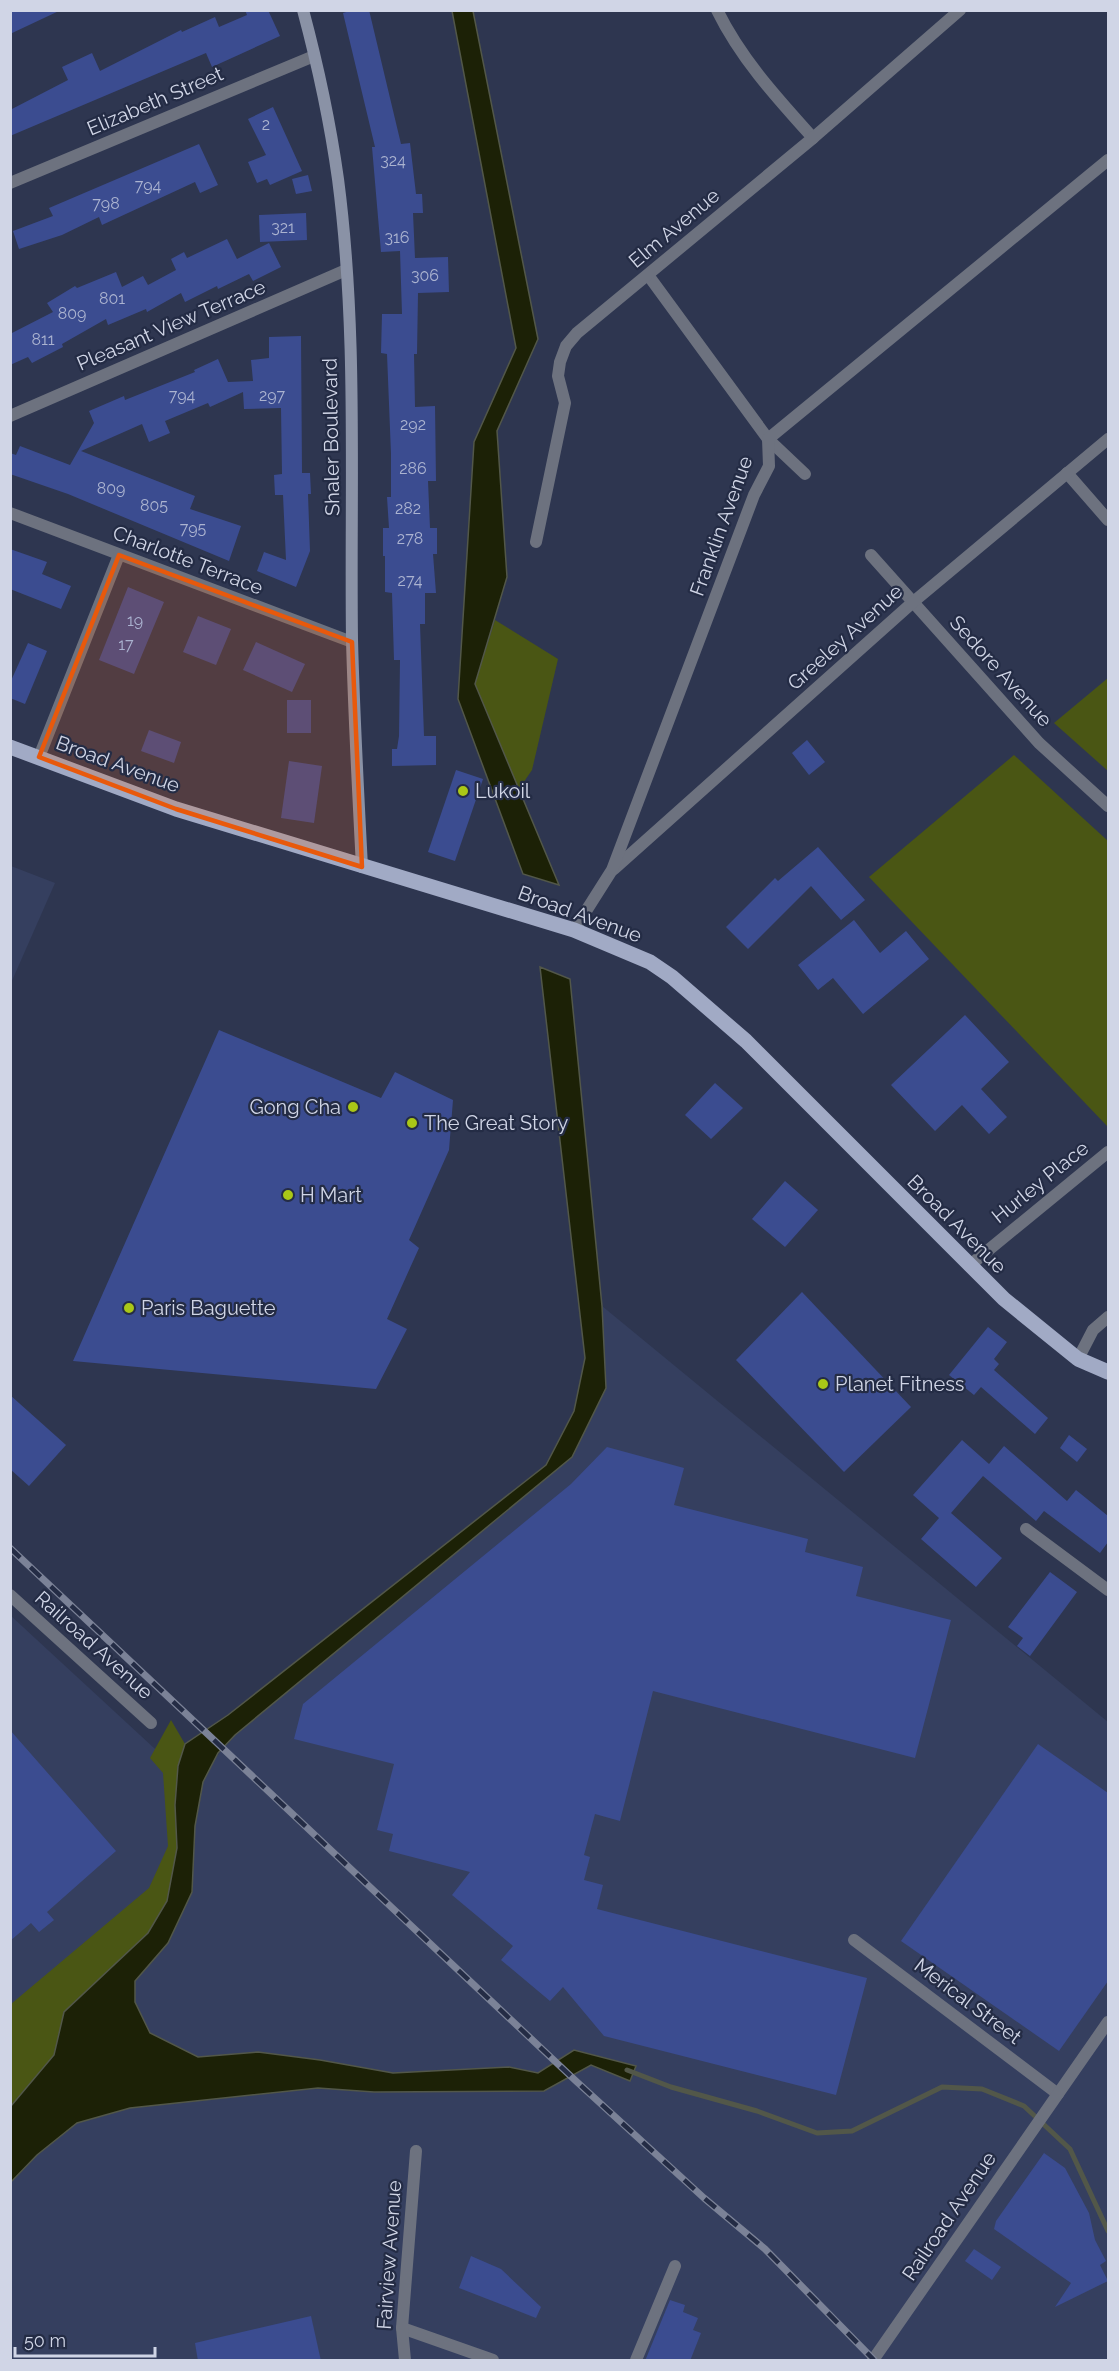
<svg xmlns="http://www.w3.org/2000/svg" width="1119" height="2371" viewBox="0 0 1119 2371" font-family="Raleway,sans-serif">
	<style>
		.built { fill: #353f5f }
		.green { fill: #4a5614 }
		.water { fill: #1c2106; stroke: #525749; stroke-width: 1.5 }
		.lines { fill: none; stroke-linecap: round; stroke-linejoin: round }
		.stream { stroke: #525749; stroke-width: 5 }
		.building { fill: #3b4c90 }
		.street { stroke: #6d727f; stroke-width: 12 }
		.secondary { stroke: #8a92a6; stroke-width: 12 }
		.primary { stroke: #a1aac5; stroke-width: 15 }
		.rail-casing { stroke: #7b8297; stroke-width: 7 }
		.rail { stroke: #242c45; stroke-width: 4.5; stroke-dasharray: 14; stroke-linecap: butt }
		.marked { fill: #e8590c; fill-opacity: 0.2; stroke: #e8590c; stroke-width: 4.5; stroke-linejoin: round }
		.poi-dot { fill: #aac717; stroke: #242c45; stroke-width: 2 }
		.labels { text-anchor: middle; stroke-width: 4.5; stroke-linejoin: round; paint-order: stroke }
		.number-label { font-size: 16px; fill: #abb3d0 }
		.street-label { font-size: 20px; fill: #d0d5e6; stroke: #242c45 }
		.poi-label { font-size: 20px; fill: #d0d5e6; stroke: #242c45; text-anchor: start }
	</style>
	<rect width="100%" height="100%" fill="#2e3650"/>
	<!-- built -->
	<g class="built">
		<polygon points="11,866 55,883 11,983 10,866"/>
		<polygon points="602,1306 1108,1722 1108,2360 11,2360 10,1615 167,1760 176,1804 235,1735 572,1457 606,1388"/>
	</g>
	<!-- green -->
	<g class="green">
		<polygon points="495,620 558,659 532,770 519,789 475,684"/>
		<polygon points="1108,678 1108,771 1054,723"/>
		<polygon points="1014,755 1108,841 1108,1127 869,877"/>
		<polygon points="171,1720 185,1744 178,1766 175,1805 177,1848 167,1901 148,1933 64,2012 54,2055 11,2106 11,2004 149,1888 168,1846 163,1773 150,1758"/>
	</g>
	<!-- water -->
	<g class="water">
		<polygon points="452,11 473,11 538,339 497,431 507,577 475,684 559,885 523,874 458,699 474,442 516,348"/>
		<polygon points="540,967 570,979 602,1306 606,1388 572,1457 235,1735 218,1753 203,1782 195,1826 192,1892 168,1943 135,1981 135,2002 150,2033 198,2057 258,2052 320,2060 393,2073 509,2067 538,2073 574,2050 636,2066 630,2081 591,2065 544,2091 374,2092 318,2088 130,2108 77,2123 37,2155 11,2182 11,2106 54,2055 64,2012 148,1933 167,1901 177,1848 175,1805 178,1766 185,1744 228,1715 546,1465 574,1411 585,1358"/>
	</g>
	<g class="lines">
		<!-- stream -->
		<polyline class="stream" points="627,2070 671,2087 757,2111 817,2133 852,2131 942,2087 982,2089 1024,2106 1070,2149 1108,2231"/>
	</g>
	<!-- building -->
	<g class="building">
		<polygon points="10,10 61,10 10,34"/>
		<polygon points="245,10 268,10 280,36 212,67 206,53 10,136 10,110 68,80 62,67 92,53 100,71 181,30 182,32 215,17 219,27 247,15"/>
		<polygon points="353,10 369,10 401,144 410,143 416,194 422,194 423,213 413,213 415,258 448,257 449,292 418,293 417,354 414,354 415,407 435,406 436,481 428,481 430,528 437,528 437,554 433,554 436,593 425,593 425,624 420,624 424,736 436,736 436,765 392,766 392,749 397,749 399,736 400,660 394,660 392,593 385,592 385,556 383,556 383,528 389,528 387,497 391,497 391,454 387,354 381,353 382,314 402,314 400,251 381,252 372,147 375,147 343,13"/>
		<polygon points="273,107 302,171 270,185 267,179 257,183 248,162 266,155 248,119"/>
		<polygon points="199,144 218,185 200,193 195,182 102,225 99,217 62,235 19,249 13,231 53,216 49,208"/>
		<polygon points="308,175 312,191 296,194 292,179"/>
		<polygon points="306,213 307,240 260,242 259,215"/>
		<polygon points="227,239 237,259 269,243 281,267 253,281 249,274 218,289 217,286 185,302 181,293 147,312 146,309 108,325 106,319 62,344 63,347 32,363 28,357 10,365 10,334 53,312 47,303 75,286 77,288 116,272 122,287 143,276 148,285 176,270 171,259 184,252 187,258"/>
		<polygon points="301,336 302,473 310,473 311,494 308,494 310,551 296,587 257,571 264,552 286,560 283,495 275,495 274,475 282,474 281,408 244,409 243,392 210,407 208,403 165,421 170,433 149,442 142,424 81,451 195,496 190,509 241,526 229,561 68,494 10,474 10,453 16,455 20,446 70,465 94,423 89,411 124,396 125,400 195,372 194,370 218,359 228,382 253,381 251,360 269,358 269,337"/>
		<polygon points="10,549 47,562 42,574 71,586 61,609 10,589"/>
		<polygon points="128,587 164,602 134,674 99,660"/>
		<polygon points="198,616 231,629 216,665 183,652"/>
		<polygon points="256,642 305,664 292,692 243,670"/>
		<polygon points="28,643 47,651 25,704 10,698 10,683"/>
		<rect x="287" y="700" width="24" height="33"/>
		<polygon points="149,730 181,742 174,763 141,751"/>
		<polygon points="807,740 825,762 809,775 792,753"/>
		<polygon points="289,761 322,766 314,823 281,818"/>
		<polygon points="456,770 483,779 455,861 428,852"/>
		<polygon points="818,847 865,900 841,920 811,886 748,949 726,927 775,878 778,881"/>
		<polygon points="854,920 880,953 906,931 929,959 863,1014 833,978 818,990 798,965"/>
		<polygon points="965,1015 1009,1062 981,1089 1007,1117 989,1134 962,1105 935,1131 891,1085"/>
		<polygon points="219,1030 381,1098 395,1072 453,1100 449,1150 409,1240 419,1248 387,1319 407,1329 376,1389 73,1361"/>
		<polygon points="715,1083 743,1108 711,1139 685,1115"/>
		<polygon points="785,1181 818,1210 785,1247 752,1219"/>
		<polygon points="802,1292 911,1407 844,1472 736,1360"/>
		<polygon points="988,1327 1007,1342 994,1359 999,1364 994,1370 1048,1418 1035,1434 981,1387 974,1395 949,1375"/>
		<polygon points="10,1395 66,1445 29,1486 10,1469"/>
		<polygon points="1069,1435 1087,1449 1077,1462 1060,1448"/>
		<polygon points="962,1440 989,1464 1004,1446 1067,1501 1076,1490 1108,1516 1108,1542 1100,1553 1044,1511 1036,1521 983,1476 951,1513 1002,1558 976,1587 921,1539 939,1518 913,1495"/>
		<polygon points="607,1447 684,1468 674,1505 808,1539 805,1552 863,1567 856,1596 951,1620 915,1758 653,1691 620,1821 595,1814 584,1855 590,1857 584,1880 603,1885 597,1909 867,1978 836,2095 604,2036 563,1987 550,2001 501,1960 513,1946 452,1895 470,1872 389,1851 393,1834 377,1830 394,1764 294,1739 303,1704 571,1484"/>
		<polygon points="1050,1572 1077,1592 1030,1656 1017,1646 1023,1638 1008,1627"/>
		<polygon points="10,1730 116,1851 47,1912 54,1920 39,1932 31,1923 10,1941"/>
		<polygon points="1038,1744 1108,1793 1108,1981 1059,2051 901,1941"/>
		<polygon points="1044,2153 1065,2168 1089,2213 1095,2240 1106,2261 1100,2265 1108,2281 1055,2307 1071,2283 994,2229 996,2221"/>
		<polygon points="974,2249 1001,2267 992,2280 965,2261"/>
		<polygon points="471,2256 501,2269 541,2307 536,2318 459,2288"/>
		<polygon points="670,2300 685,2305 683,2312 698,2318 693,2330 701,2333 690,2361 645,2361"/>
		<polygon points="311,2316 321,2361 198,2361 195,2343"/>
	</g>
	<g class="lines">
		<!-- street -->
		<g class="street">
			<path d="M 717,10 C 741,59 777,98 813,138"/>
			<polyline points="10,183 314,56"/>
			<polyline points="648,275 768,439 805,474"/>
			<polyline points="10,416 346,270"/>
			<polyline points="1067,473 1108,520"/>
			<polyline points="10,513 352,642"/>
			<polyline points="536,542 565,403 558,376 560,362 566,346 577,333 813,138 960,10"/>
			<polyline points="871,555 1039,743 1108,806"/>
			<polyline points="39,757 119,555"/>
			<polyline points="614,869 912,603 1108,439"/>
			<polyline points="574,930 612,870 754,495 769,466 768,439 1108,160"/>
			<polyline points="969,1266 1108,1152"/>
			<polyline points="1078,1359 1093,1330 1108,1317"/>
			<polyline points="1026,1529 1108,1590"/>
			<polyline points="10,1595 151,1723"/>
			<polyline points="854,1940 1058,2094"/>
			<polyline points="402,2328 493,2360"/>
			<polyline points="405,2360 402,2328 416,2151"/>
			<polyline points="636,2360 675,2266"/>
			<polyline points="873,2360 1108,2022"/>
		</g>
		<!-- secondary -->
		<path class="secondary" d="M 303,10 C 318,66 330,122 338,179 C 358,332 350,487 352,640 C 354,716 358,791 362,867"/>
		<!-- primary -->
		<polyline class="primary" points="10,747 176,809 574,930 650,962 672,977 746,1041 1004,1299 1078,1359 1108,1372"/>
		<!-- rail casing -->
		<g class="rail-casing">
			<polyline id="rail" points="10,1548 577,2082 704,2198 765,2249 874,2360"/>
		</g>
		<!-- rail -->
		<use href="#rail" class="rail"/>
	</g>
	<!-- marked area -->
	<path class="marked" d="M 119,555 L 352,642 L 362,867 L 176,809 L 39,757 Z"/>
	<!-- markers -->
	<g class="poi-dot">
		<circle cx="463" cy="791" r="6"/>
		<circle cx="353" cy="1107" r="6"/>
		<circle cx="412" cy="1123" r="6"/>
		<circle cx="288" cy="1195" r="6"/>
		<circle cx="129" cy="1308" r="6"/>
		<circle cx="823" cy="1384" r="6"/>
	</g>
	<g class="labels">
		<!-- number labels -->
		<g class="number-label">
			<text x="266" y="130">2</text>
			<text x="393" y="166">324</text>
			<text x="148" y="191">794</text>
			<text x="106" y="209">798</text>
			<text x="283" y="233">321</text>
			<text x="397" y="243">316</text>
			<text x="425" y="281">306</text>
			<text x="112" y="304">801</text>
			<text x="72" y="319">809</text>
			<text x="43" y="345">811</text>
			<text x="182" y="401">794</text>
			<text x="272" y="401">297</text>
			<text x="413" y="430">292</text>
			<text x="413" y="474">286</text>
			<text x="111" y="494">809</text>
			<text x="154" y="511">805</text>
			<text x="408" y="514">282</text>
			<text x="193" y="534">795</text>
			<text x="410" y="544">278</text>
			<text x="410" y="586">274</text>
			<text x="135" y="626">19</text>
			<text x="126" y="650">17</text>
		</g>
		<!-- street labels -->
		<g class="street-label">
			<text transform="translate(155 101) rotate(-23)" y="7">Elizabeth Street</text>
			<text transform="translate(674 228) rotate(-40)" y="7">Elm Avenue</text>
			<text transform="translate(171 325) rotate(-23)" y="7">Pleasant View Terrace</text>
			<text transform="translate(331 437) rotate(-91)" y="7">Shaler Boulevard</text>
			<text transform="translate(721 526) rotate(-70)" y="7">Franklin Avenue</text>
			<text transform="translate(188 560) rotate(21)" y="7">Charlotte Terrace</text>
			<text transform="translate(845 637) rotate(-42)" y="7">Greeley Avenue</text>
			<text transform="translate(1001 671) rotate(48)" y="7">Sedore Avenue</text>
			<text transform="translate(118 764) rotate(20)" y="7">Broad Avenue</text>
			<text transform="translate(580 914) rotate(20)" y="7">Broad Avenue</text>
			<text transform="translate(1040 1182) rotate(-39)" y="7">Hurley Place</text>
			<text transform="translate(957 1224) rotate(45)" y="7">Broad Avenue</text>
			<text transform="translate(94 1645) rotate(42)" y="7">Railroad Avenue</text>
			<text transform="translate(968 2001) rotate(37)" y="7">Merical Street</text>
			<text transform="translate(949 2216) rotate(-56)" y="7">Railroad Avenue</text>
			<text transform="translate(389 2255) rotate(-86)" y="7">Fairview Avenue</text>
		</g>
		<!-- poi labels -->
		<g class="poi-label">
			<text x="475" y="798">Lukoil</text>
			<text x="341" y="1114" text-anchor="end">Gong Cha</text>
			<text x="424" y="1130">The Great Story</text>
			<text x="300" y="1202">H Mart</text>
			<text x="141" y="1315">Paris Baguette</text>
			<text x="835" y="1391">Planet Fitness</text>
		</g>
	</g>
	<!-- border -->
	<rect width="1119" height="2371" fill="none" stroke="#d0d5e6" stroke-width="24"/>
	<!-- scale -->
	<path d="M15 2347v9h140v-9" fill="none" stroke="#d0d5e6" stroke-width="3"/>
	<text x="24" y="2347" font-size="18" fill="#d0d5e6" stroke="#242c45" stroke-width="4.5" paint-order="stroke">50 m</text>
</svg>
